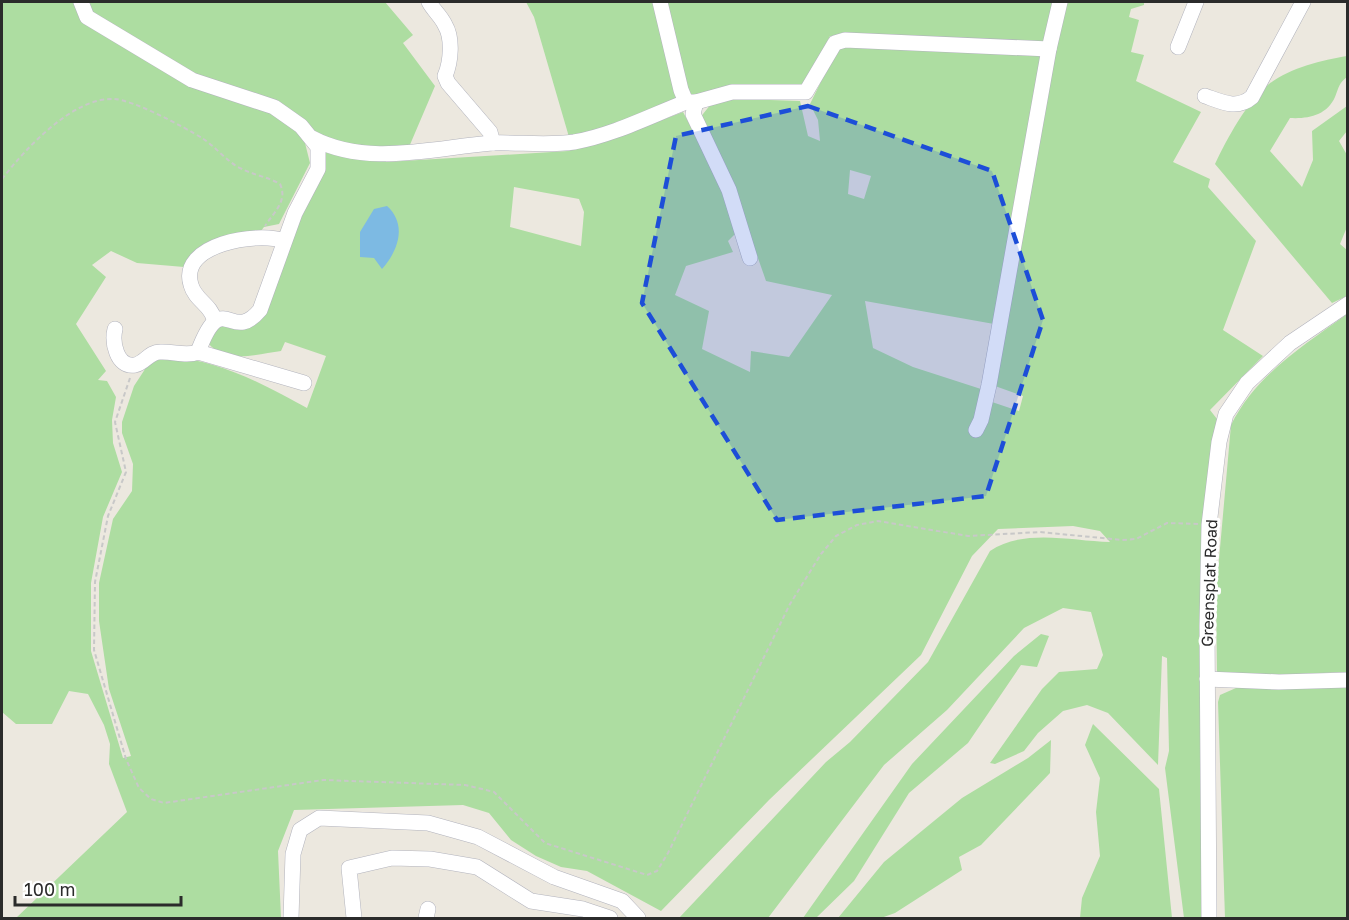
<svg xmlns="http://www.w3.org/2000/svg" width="1349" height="920" viewBox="0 0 1349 920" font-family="'Golos Text',sans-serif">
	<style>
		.green { fill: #addda1; fill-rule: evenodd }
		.water { fill: #7dbae3 }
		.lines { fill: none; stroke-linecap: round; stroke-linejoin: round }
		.minor-casing { stroke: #b2b3bd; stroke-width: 16 }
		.path { stroke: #c8c8c8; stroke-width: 2; stroke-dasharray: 4.5 3; stroke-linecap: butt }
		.minor { stroke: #fff; stroke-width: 15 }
		.marked { fill: #1d4ed8; fill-opacity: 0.2; stroke: #1d4ed8; stroke-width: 4.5; stroke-dasharray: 12 8; stroke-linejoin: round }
		.labels { text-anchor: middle; stroke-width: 6; stroke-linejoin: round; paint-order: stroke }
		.street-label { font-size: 16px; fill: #2b2b2b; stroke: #fff }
	</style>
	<rect width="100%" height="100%" fill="#ece8df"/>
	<!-- green -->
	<g class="green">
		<path d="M 2,2 L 385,2 L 413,35 L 403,43 L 435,86 L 409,147 L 383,147 L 386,162 L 568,151 L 617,137 L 683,112 L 724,188 L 737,232 L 728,241 L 733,252 L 686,266 L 675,295 L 709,311 L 702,349 L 750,372 L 751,351 L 789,357 L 832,295 L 766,281 L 731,181 L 699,119 L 711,104 L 734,99 L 800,101 L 808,136 L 820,141 L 818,120 L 810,104 L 836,51 L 845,47 L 1037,55 L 1043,59 L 994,324 L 865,301 L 873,348 L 913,367 L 981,389 L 992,402 L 1019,411 L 1023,396 L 995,386 L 1028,187 L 1066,2 L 1144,2 L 1144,5 L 1131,9 L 1129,17 L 1139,20 L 1131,52 L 1144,55 L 1136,81 L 1201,112 L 1173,162 L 1210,179 L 1208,187 L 1256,241 L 1223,330 L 1263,356 L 1210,410 L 1217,419 L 1204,918 L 1184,918 L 1165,768 L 1169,751 L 1167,658 L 1162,656 L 1158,765 L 1108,713 L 1087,705 L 1063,711 L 1038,733 L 1024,751 L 995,764 L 990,763 L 1042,689 L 1059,672 L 1097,669 L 1103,655 L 1091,612 L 1063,608 L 1024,628 L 947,710 L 884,765 L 768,918 L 679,918 L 826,762 L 850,742 L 928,662 L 990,551 C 1024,528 1072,541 1110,542 L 1100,531 L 1073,526 L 998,529 L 972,556 L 921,655 L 769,800 L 661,911 L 587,871 L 561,867 L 536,856 L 511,840 L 489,813 L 463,805 L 294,810 L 278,851 L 281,918 L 16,918 L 127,812 L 109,764 L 110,744 L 104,725 L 88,694 L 69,691 L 52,724 L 16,724 L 2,712 ZM 261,105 L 317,136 L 313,190 L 254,323 L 242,330 L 220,323 L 208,343 C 226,365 257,354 281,351 L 285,342 L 326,356 L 307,408 C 265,385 201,349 151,360 L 134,386 L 122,422 L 122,433 L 133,464 L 132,491 L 113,519 L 99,583 L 99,621 L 109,689 L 131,756 L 123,758 L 91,651 L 91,583 L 103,517 L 122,472 L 113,443 L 112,420 L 116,397 L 107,381 L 98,380 L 106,371 L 76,324 L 106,277 L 92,265 L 111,251 L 137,263 L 184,267 L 257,236 L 264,227 L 279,224 L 310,163 L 303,135 ZM 850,170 L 871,176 L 864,199 L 848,194 ZM 514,187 L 579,199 L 584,212 L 581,246 L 510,227 Z"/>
		<polygon points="526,2 654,2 682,99 601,130 569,137 534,17"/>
		<polygon points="666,2 1055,2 1045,44 830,36 804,87 698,97 689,94"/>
		<path d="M 1347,56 L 1347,77 C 1339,83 1339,87 1335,97 C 1327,115 1309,119 1290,118 L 1270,151 L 1302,187 L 1313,160 L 1312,131 L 1347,106 L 1347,131 L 1339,141 L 1347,155 L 1347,227 L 1340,244 L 1347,250 L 1347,296 L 1332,303 L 1215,164 C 1227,139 1247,101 1269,84 C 1290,68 1322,60 1347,56 Z"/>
		<path d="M 1347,314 L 1347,672 L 1251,676 L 1217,674 L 1216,593 L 1231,425 C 1256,375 1303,346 1347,314 Z"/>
		<polygon points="1041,634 1049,636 1037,667 1021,665 968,743 909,793 854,881 816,918 803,918 912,764 1014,656"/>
		<polygon points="1347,686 1347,918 1225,918 1218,702 1220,695 1236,688"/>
		<polygon points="1093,724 1159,789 1172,918 1080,918 1082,898 1100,856 1096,812 1100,778 1085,745"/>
		<polygon points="1051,740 1050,773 981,845 959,857 962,870 895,913 881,918 838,918 884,862 962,798 1028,758"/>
	</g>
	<!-- water -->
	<path class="water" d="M 387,206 C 407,224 399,250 382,269 L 374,258 L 360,257 L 360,232 L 374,209 Z"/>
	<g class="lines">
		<!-- minor casing -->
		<g class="minor-casing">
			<g id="minor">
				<path d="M 81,2 L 87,17 L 192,80 L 274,107 L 301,126 L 318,147 L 318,169 L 295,213 L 260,310 C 230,346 223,285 198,352"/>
				<path d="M 429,2 C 433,10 441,16 445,25 C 453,38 451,62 445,76 L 448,83 L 490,132 L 493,143"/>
				<polyline points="660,2 681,90 686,102"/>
				<polyline points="1178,47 1196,2"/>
				<path d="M 1205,96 C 1222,102 1237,110 1252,97 L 1303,2"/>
				<polyline points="696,102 693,114 729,190 750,258"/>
				<path d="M 312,138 C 367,167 432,148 492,143 C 519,142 547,146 574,142 C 613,135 650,116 686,102 L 696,102 L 732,92 L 806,92 L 835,43 L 845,40 L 1049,49"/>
				<path d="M 214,319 C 211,305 195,300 191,285 C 178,244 258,231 284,241"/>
				<path d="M 115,329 C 112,341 116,368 135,365 C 145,363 149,352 160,352 C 173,351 186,357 198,352 L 304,383"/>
				<polyline points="976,430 981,420 989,385 1049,49 1060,2"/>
				<polyline points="1207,679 1279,682 1348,680"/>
				<polyline points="291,918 293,854 300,830 319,818 428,823 478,837 554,877 622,901 638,918"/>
				<polyline points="354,918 349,868 392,858 430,859 477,867 531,901 583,909 610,918"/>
				<polyline points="426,918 428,909"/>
				<polyline points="1209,918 1207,626 1209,525 1219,442 1226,414 1247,383 1290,343 1348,304"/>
			</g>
		</g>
		<!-- path -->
		<g class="path">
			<path d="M 2,179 C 25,149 73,97 114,99 C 134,100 184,127 202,138 C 216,147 228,163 242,169 C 254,175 268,177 280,184 C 288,201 274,212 265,226"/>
			<polyline points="130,378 115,422 126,472 108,516 95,582 94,650 126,759 139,788 151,799 164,803 323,780 465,785 494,792 545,843 647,875 657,871 668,853 790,604 821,554 836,536 857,525 878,521 968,536 1040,532 1122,540 1136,539 1167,523 1198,524"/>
		</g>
		<!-- minor -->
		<use href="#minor" class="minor"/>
	</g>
	<!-- marked area -->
	<path class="marked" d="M 808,106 L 992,171 L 1043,320 L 986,496 L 777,520 L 642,303 L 676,136 Z"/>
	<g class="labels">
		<!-- street labels -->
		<g class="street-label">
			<text transform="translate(1209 583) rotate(-88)" y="6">Greensplat Road</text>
		</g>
	</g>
	<!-- border -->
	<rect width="1349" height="920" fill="none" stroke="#2b2b2b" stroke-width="6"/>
	<!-- scale -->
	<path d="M15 896v9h166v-9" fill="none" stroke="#2b2b2b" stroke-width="3"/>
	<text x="24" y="896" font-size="18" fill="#2b2b2b" stroke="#ffffff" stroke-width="4.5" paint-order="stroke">100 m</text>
</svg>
